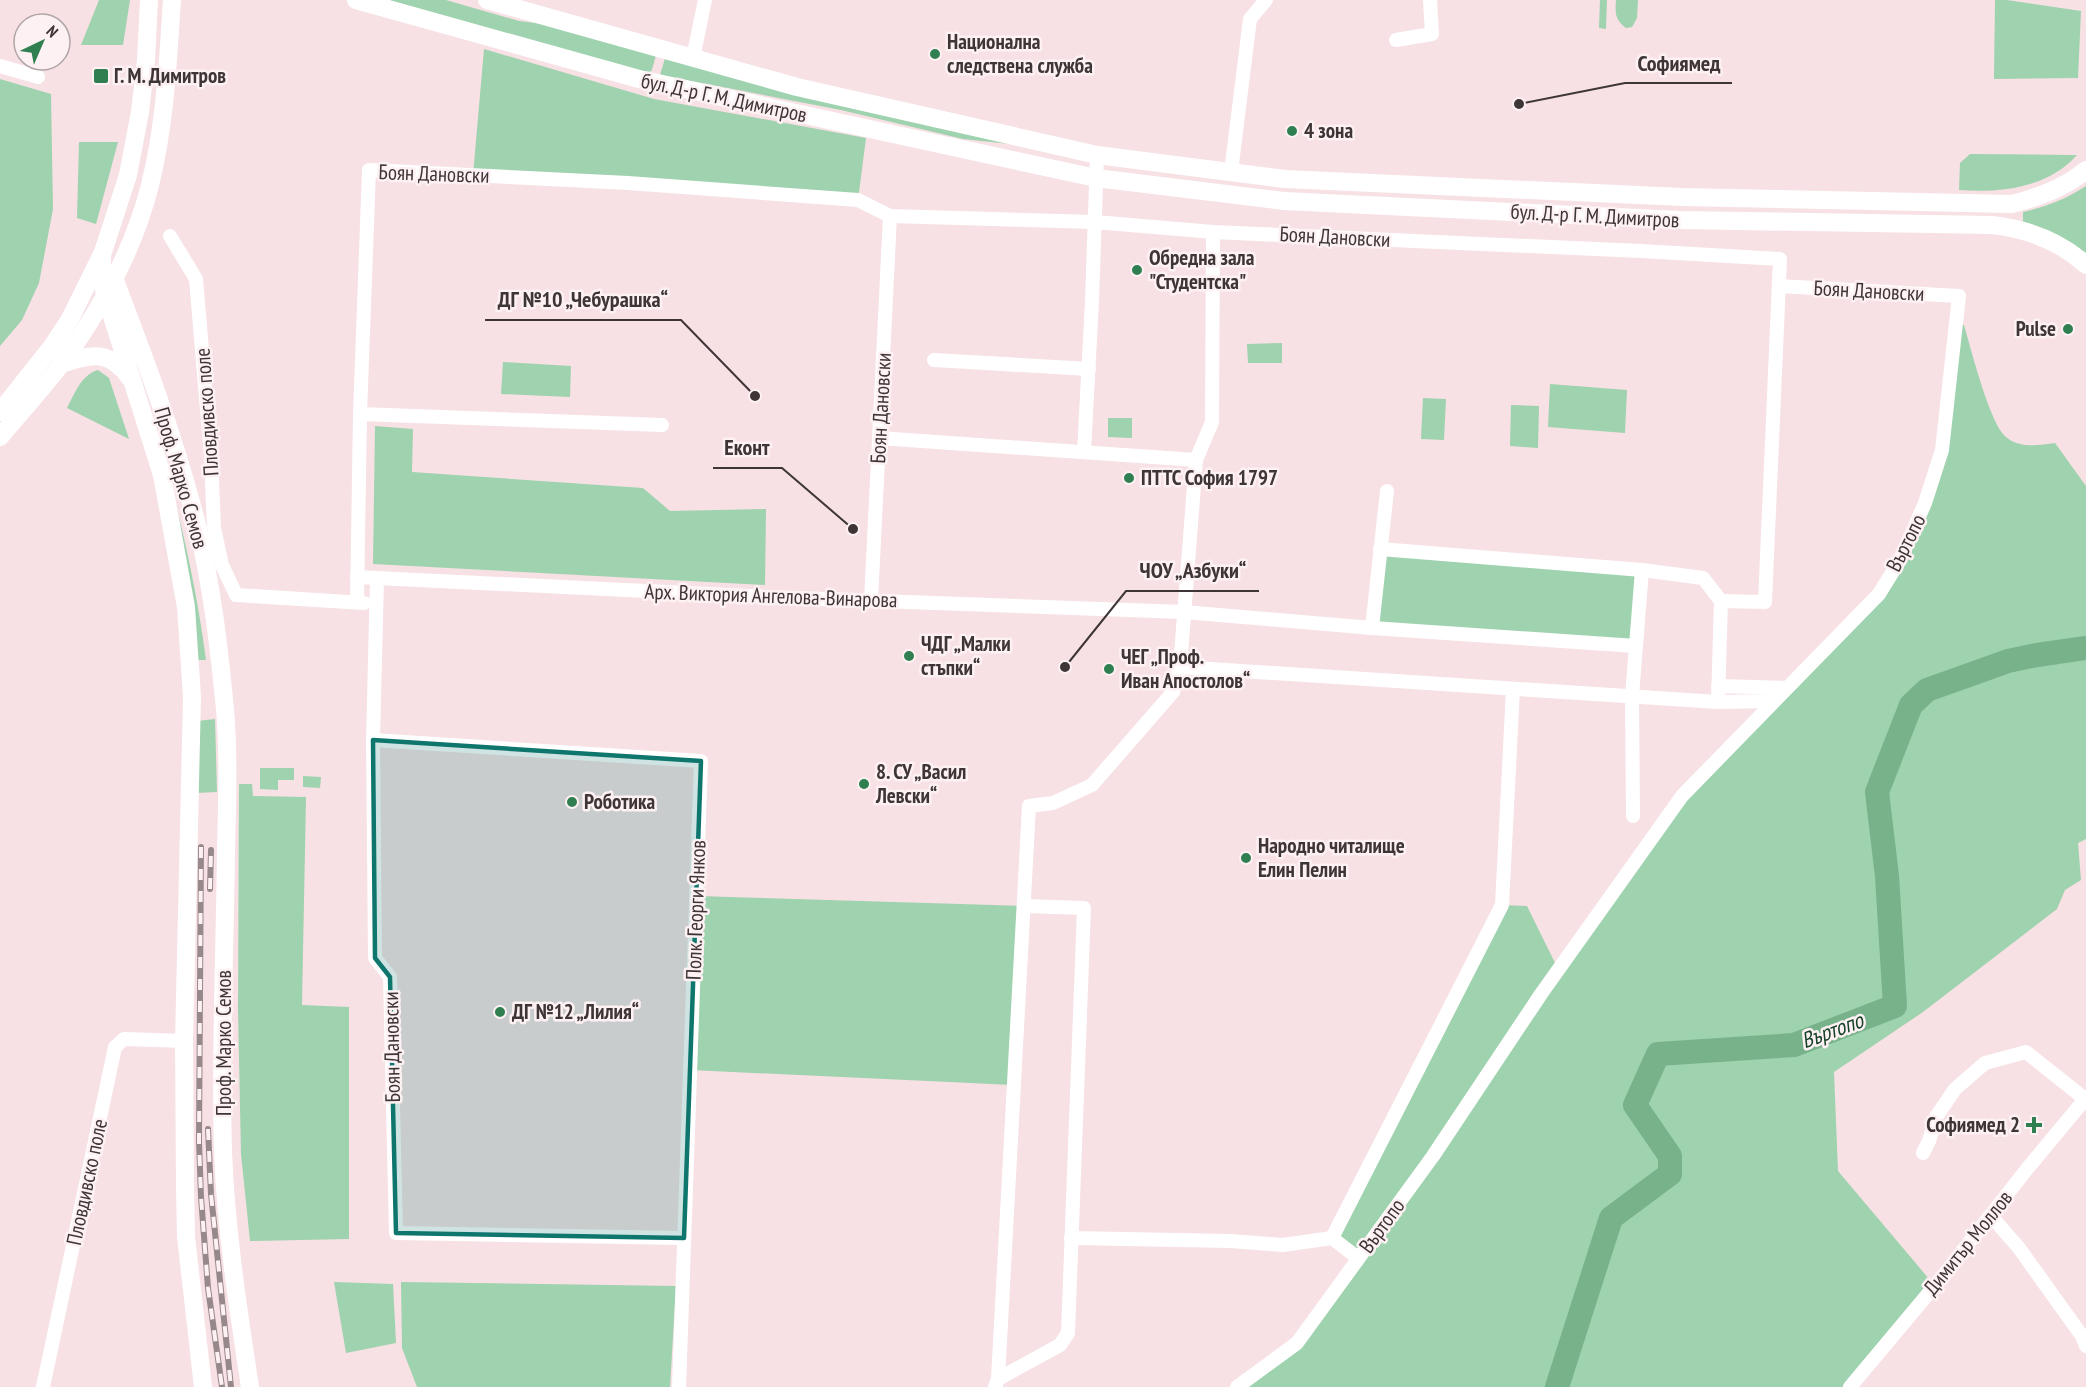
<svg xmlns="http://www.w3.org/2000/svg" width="2086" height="1387" viewBox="0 0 2086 1387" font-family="'PT Sans Narrow',sans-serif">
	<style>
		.green { fill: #9fd2ae }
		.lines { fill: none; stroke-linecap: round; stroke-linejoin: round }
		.river { stroke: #77b28a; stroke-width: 24 }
		.minor { stroke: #fff; stroke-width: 14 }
		.major { stroke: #fff; stroke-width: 18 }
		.rail-casing { stroke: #97898b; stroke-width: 6 }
		.rail { stroke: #fef1f3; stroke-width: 4; stroke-dasharray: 11; stroke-linecap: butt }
		.marked { fill: #0f766e; fill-opacity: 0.2; stroke: #0f766e; stroke-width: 4.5; stroke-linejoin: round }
		.poi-dot { fill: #2f7f50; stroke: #fef1f3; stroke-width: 2 }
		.labels { text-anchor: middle; stroke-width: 5; stroke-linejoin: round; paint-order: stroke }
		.poi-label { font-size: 21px; font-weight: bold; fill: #3d3536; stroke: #fef1f3; text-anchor: start }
		.street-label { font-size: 21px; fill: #3d3536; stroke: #fef1f3 }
		.water-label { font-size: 22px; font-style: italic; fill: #154227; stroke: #fef1f3 }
		.leader { fill: none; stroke: #3d3536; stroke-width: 2 }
		.callout-dot { fill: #3d3536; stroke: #fef1f3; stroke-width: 2 }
		.callout-label { font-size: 22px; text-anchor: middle; font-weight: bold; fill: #3d3536; stroke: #fef1f3; stroke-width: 5; stroke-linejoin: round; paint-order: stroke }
	</style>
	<rect width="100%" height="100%" fill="#f7e1e4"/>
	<!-- green -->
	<g class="green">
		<polygon points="99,0 130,0 123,45 81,45"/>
		<polygon points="388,0 446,0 519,21 552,25 657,52 651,73 595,60"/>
		<polygon points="1600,0 1607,0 1606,29 1599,28"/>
		<path d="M 1616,0 L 1638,0 L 1637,18 L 1632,27 L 1626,28 C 1615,20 1615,13 1616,0 Z"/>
		<polygon points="1995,0 2007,0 2081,11 2078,78 1994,79"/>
		<polygon points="484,49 654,99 866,138 858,200 473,175"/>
		<polygon points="666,55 1010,144 963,139 841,110 660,75"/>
		<polygon points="0,79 51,94 53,209 39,283 22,320 0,346"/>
		<polygon points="79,142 118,142 96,224 77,218"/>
		<path d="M 1970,154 L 2073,155 L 2077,155 C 2048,188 2000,193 1959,190 L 1960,163 Z"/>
		<path d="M 2086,186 L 2086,254 C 2066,240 2047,228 2023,222 L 2023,212 C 2046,207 2066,199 2086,186 Z"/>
		<path d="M 1957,324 L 1964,325 C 1971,349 1990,424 2006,437 C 2020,449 2039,445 2055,443 L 2086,486 L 2086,839 L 2078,843 L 2081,880 L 2065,890 L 2057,909 L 1923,1012 L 1834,1072 L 1838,1171 L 1935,1286 L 1850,1387 L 1237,1387 L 1297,1343 L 1358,1258 L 1332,1238 L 1502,905 L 1527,906 L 1558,969 L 1682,796 L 1879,594 L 1942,450 Z"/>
		<polygon points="1282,343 1282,363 1248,363 1247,344"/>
		<polygon points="503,362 571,366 570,397 501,394"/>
		<path d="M 98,370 L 109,378 L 129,439 L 67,408 C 75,393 81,375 98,370 Z"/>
		<polygon points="1550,384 1627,390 1625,433 1548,427"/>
		<polygon points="1423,398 1446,399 1444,440 1421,439"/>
		<polygon points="1511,405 1539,406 1538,448 1510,446"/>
		<polygon points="1108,418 1132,418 1132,438 1108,437"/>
		<polygon points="375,426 413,429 412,472 643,488 670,511 766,509 765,585 373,564"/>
		<path d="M 160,446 C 181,519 196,585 206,660 L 196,660 Z"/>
		<polygon points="1380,549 1642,570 1636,646 1372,628"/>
		<polygon points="215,719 217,792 196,793 197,721"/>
		<polygon points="260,768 294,768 294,780 278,780 278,790 260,789"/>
		<polygon points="303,776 321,777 320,788 303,787"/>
		<polygon points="239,784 252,784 253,796 306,797 302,1005 349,1007 349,1239 250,1241 241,1154 238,1009"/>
		<polygon points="697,896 1024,906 1013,1085 690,1070"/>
		<polygon points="334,1282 393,1284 396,1343 346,1353"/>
		<polygon points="401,1282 676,1286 670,1387 417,1387 402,1348"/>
	</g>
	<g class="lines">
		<!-- river -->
		<polyline class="river" points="1557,1387 1611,1218 1670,1174 1670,1156 1635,1105 1658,1054 1794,1045 1895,1006 1887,876 1877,792 1911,705 1927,690 2008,661 2037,655 2086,648"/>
		<!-- minor -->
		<g class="minor">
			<polyline points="1396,40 1432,34 1430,0"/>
			<polyline points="693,58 705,0"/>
			<polyline points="0,66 38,77"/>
			<polyline points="1231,172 1250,19 1266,0"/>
			<polyline points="170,236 196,279 211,457 214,528 222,565 236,595 364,603"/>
			<polyline points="934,360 1089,369"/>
			<polyline points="360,414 662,425"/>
			<polyline points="879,438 1196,460"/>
			<polyline points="1084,452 1092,301 1097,155"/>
			<polyline points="1380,549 1642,570 1703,578 1721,601 1718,702"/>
			<polyline points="357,577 768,597 1184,612 1372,628 1636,646"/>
			<polyline points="377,578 373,740 375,958 390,977 396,1233 684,1238"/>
			<polyline points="871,601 890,216"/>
			<polyline points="357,602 360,414 369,170 628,183 858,200 890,216 1095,222 1213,232 1641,251 1780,259 1765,602 1721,601"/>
			<polyline points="1372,628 1387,491"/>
			<polyline points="1180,667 1718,702 1773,701"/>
			<polyline points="1718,686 1786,688"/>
			<polyline points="373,740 701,761 679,1387"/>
			<polyline points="1633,816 1632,696 1642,570"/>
			<polyline points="1923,1153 1929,1141 1936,1117 1955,1089 1985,1063 2026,1052 2085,1099"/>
			<polyline points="1991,1216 2019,1248 2082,1336 2086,1346"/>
			<polyline points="1071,1238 1231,1241 1283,1245 1332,1238 1358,1258"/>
			<polyline points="1332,1238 1502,905 1513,689"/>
			<polyline points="998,1379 1060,1345 1068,1333 1084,908 1024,906"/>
			<polyline points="43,1387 115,1047 124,1039 184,1041"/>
			<polyline points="995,1387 998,1379 1029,806 1053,803 1092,785 1173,692 1180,667 1196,460 1212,422 1213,232"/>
			<polyline points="1237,1387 1297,1343 1433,1156 1541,994 1682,796 1879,594 1900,560 1925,503 1942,450 1959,296 1779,286"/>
			<polyline points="1850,1387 1938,1282 2027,1169 2086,1098"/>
		</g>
		<!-- major -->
		<g class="major">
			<path d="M 356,0 L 639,79 L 1096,178 L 1284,201 L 1678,220 L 1992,225 C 2027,229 2060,241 2086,265"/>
			<path d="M 487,0 L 797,87 L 1097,155 L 1285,179 L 1682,197 L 2012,204 C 2039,197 2064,188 2086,170"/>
			<polyline points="102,256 102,280 105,294 162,475 186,607 192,697 184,1041 185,1188 186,1237 203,1387"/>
			<path d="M 93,274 L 102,272 L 114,278 C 145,359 176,441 197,525 C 212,585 219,648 225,709 C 229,756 227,804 226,851 C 225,951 220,1051 223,1151 C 226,1231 238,1308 250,1387"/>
			<path d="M 61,364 C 91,354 109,349 130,378"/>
			<polyline points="0,412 53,345 70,319 103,252 128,175 140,112 146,60 149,0"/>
			<path d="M 0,437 C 20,413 42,389 61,364 C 100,311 134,249 150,185 C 165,125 168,62 172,0"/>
		</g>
		<!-- rail casing -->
		<g class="rail-casing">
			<g id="rail">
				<polyline points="201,847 199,1141 201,1197 208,1288 222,1387"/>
				<polyline points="210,889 211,850"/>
				<polyline points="208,1129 211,1194 231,1387"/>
			</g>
		</g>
		<!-- rail -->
		<use href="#rail" class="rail"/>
	</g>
	<!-- marked area -->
	<path class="marked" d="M 373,740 L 701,761 L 684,1238 L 396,1233 L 390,977 L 375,958 Z"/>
	<!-- markers -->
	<g class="poi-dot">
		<circle cx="935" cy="54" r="6"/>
		<rect x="93" y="68" width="16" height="16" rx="3"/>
		<circle cx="1292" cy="131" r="6"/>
		<circle cx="1137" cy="270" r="6"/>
		<circle cx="2068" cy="329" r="6"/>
		<circle cx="1129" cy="478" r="6"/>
		<circle cx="909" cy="656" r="6"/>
		<circle cx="1109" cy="669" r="6"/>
		<circle cx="864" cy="784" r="6"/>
		<circle cx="572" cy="802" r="6"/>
		<circle cx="1246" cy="858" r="6"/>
		<circle cx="500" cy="1012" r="6"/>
		<path d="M2031 1116h6v6h6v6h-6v6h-6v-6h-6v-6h6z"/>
	</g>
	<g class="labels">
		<!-- poi labels -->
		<g class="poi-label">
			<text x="947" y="49">Национална<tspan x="947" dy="24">следствена служба</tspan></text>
			<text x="114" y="83">Г. М. Димитров</text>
			<text x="1304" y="138">4 зона</text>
			<text x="1149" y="265">Обредна зала<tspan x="1149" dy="24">"Студентска"</tspan></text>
			<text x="2056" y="336" text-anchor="end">Pulse</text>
			<text x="1141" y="485">ПТТС София 1797</text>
			<text x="921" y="651">ЧДГ „Малки<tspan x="921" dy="24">стъпки“</tspan></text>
			<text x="1121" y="664">ЧЕГ „Проф.<tspan x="1121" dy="24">Иван Апостолов“</tspan></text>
			<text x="876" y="779">8. СУ „Васил<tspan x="876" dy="24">Левски“</tspan></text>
			<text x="584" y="809">Роботика</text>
			<text x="1258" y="853">Народно читалище<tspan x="1258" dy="24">Елин Пелин</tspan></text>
			<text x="512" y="1019">ДГ №12 „Лилия“</text>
			<text x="2020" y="1132" text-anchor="end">Софиямед 2</text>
		</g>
		<!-- street labels -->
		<g class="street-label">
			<text transform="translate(724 98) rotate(12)" y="7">бул. Д-р Г. М. Димитров</text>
			<text transform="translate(434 174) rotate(2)" y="7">Боян Дановски</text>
			<text transform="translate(1595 216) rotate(3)" y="7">бул. Д-р Г. М. Димитров</text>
			<text transform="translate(1335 237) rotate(3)" y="7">Боян Дановски</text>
			<text transform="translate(1869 291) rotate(3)" y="7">Боян Дановски</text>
			<text transform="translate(881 408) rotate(-87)" y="7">Боян Дановски</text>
			<text transform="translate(207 412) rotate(-94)" y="7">Пловдивско поле</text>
			<text transform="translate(181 478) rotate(74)" y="7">Проф. Марко Семов</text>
			<text transform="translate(1906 543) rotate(-63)" y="7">Въртопо</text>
			<text transform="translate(771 596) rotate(2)" y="7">Арх. Виктория Ангелова-Винарова</text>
			<text transform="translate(696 910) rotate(-88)" y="7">Полк. Георги Янков</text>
			<text transform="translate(224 1043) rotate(-90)" y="7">Проф. Марко Семов</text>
			<text transform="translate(392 1047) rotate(-91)" y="7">Боян Дановски</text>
			<text transform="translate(87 1182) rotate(-78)" y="7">Пловдивско поле</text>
			<text transform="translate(1382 1226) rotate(-54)" y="7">Въртопо</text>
			<text transform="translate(1968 1243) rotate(-51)" y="7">Димитър Моллов</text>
		</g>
		<!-- water labels -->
		<g class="water-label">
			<text transform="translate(1832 1030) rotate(-20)" y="8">Въртопо</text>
		</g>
	</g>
	<!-- callouts -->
	<path class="leader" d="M1519 104L1625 83H1732M755 396L681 320H485M853 529L782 468H713M1065 667L1126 591H1259"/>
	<g class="callout-dot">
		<circle cx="1519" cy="104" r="6"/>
		<circle cx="755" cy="396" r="6"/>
		<circle cx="853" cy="529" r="6"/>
		<circle cx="1065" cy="667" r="6"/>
	</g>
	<g class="callout-label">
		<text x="1679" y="71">Софиямед</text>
		<text x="583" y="307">ДГ №10 „Чебурашка“</text>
		<text x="747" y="455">Еконт</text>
		<text x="1193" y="578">ЧОУ „Азбуки“</text>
	</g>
	<!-- north arrow -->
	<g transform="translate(42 42) rotate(44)"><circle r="28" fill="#fef1f3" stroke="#b1a6a7" stroke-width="1.5"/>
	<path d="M0-4.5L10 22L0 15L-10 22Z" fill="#2f7f50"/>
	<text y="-9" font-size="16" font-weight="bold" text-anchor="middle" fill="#3d3536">N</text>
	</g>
</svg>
